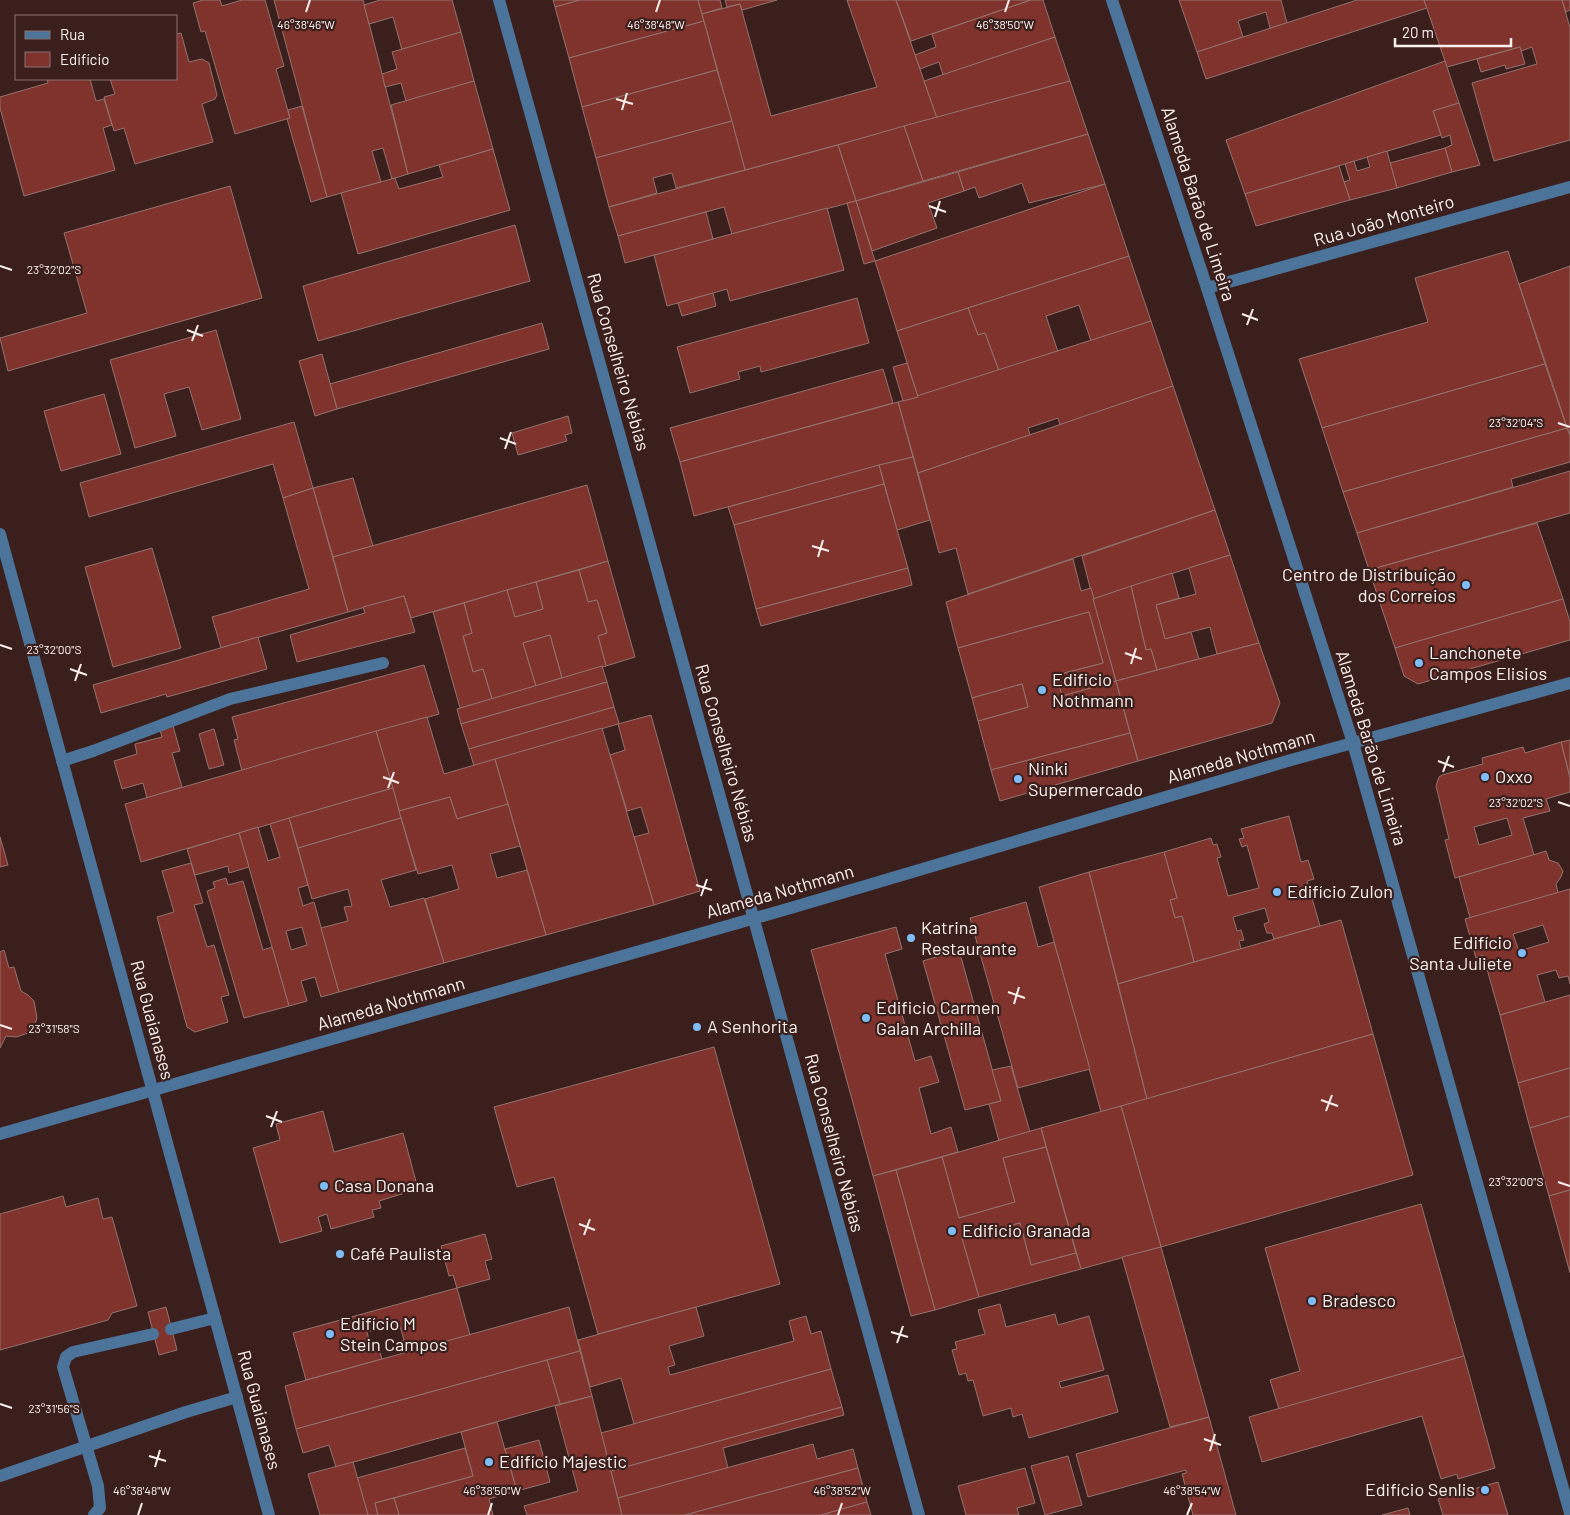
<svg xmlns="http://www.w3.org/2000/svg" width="1570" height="1515" viewBox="0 0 1570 1515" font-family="Barlow,sans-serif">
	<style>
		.building { fill: #7f332c; stroke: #94736f; fill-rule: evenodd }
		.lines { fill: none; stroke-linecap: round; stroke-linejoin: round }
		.service { stroke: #4c749a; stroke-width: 12 }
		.minor { stroke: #4c749a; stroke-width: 12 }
		.ticks { fill: none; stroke: #fdf1ef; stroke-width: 2 }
		.poi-dot { fill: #7fbdf9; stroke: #3a1f1c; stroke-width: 2 }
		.labels { text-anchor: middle; stroke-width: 4.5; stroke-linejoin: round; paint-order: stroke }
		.street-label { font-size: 18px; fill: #fdf1ef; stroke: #3a1f1c }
		.poi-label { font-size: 18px; fill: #fdf1ef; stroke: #3a1f1c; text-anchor: start }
		.ticks-label { font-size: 12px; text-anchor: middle; fill: #fdf1ef; stroke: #3a1f1c; stroke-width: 4.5; stroke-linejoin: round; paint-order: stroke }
	</style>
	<rect width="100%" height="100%" fill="#3a1f1c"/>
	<!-- building -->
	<g class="building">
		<polygon points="203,0 220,0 222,6 242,0 265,0 284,66 276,69 290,118 235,134 205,31 201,32 193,3"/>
		<polygon points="274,0 363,0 408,174 392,179 383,148 372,151 381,182 327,197"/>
		<polygon points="380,0 452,0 461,32 402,50 393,17 369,24 364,5"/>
		<polygon points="553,0 580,0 555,7"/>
		<polygon points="580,0 698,0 704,21 569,58 555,7"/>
		<polygon points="698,0 720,0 722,8 702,14"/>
		<polygon points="725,0 777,0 742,10 740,4 727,7"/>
		<polygon points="847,0 896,0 937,118 745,170 702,14 740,4 771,116 877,87"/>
		<polygon points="896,0 1031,0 911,41"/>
		<polygon points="1031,0 1043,0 1055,37 943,75 939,62 920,69 915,55 936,47 932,34"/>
		<polygon points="1179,0 1281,0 1287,23 1270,28 1266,12 1238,21 1243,37 1197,52"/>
		<polygon points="1357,0 1424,0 1427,8 1206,79 1197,52"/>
		<polygon points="1424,0 1562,0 1570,28 1570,140 1494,161 1472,83 1537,64 1532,47 1521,51 1520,47 1447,67"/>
		<polygon points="1562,0 1570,0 1570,10 1566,12"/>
		<polygon points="704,21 717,70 582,107 569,58"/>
		<polygon points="461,32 474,81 406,101 401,83 385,87 382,74 397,69 392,52"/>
		<polygon points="181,33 189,62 202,59 209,63 217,95 215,99 202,104 213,142 135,164 124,128 114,131 104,97 115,94 110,79 176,79 176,34"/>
		<polygon points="1055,37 1070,81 937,118 924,81"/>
		<polygon points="1520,47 1525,64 1506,69 1505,65 1481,72 1477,59"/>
		<polygon points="1445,61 1459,103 1433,111 1441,135 1245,194 1226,140"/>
		<polygon points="717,70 732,121 596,158 582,107"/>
		<polygon points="47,79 90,79 96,101 104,99 112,125 103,128 115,170 24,196 0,108 0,97 48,83"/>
		<polygon points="474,81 493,149 408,174 391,105"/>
		<polygon points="1070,81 1088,134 923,181 904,126"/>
		<polygon points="1459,103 1480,165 1452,172 1445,148 1452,145 1450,135 1442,138 1433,111"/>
		<polygon points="302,106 327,197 311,202 287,119 290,118 288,110"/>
		<polygon points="732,121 745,170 676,188 672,173 653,178 657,193 609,207 596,158"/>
		<polygon points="904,126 923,181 856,201 838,145"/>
		<polygon points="1088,134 1105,184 1029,203 1022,183 979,198 975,187 964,191 958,172"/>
		<polygon points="838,145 856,201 732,234 724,207 618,236 609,207"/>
		<polygon points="1445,148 1452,172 1397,188 1390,163"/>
		<polygon points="493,149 510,210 358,254 341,193 395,178 399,189 443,177 439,165"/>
		<polygon points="1387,151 1397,188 1350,200 1344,182 1350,180 1345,164 1354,161 1357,171 1370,167 1367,157"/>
		<polygon points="1339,166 1350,200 1256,226 1245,194"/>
		<polygon points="958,172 964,191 928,203 937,228 872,251 856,201"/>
		<polygon points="1105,184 1129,256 897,331 875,261"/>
		<polygon points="230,186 262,298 8,371 0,338 87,313 64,233"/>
		<polygon points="856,201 875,261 864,264 847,203"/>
		<polygon points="827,208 844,270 730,301 727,289 667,306 654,255"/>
		<polygon points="706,212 713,239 625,263 618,236"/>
		<polygon points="515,225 530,281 318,341 303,286"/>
		<polygon points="1508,251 1545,364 1322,428 1299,359 1428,322 1415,278"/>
		<polygon points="1129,256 1151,321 1091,341 1079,305 1046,316 1058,352 999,371 985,333 978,335 968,308"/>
		<polygon points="1570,266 1570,436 1519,284"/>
		<polygon points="713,293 716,306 682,316 678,303"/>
		<polygon points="857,298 869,343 761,372 760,366 738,372 740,379 690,393 677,347"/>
		<polygon points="968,308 978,335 985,333 999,371 918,397 897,331"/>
		<polygon points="1151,321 1173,386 1060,425 1058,418 1028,428 1030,435 918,473 898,402"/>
		<polygon points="542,323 549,349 337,409 330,384"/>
		<polygon points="216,330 241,419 202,430 189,387 164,394 176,436 135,448 110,360"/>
		<polygon points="322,354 337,409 315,416 299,361"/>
		<polygon points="907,363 918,397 903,401 893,367"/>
		<polygon points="1545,364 1567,428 1343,492 1322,428"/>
		<polygon points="883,369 893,403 680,462 670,428"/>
		<polygon points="1173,386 1215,510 968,594 956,548 939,553 918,473"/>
		<polygon points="104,394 121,454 61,471 44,411"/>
		<polygon points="898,402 913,457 694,516 680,462"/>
		<polygon points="568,416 572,433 565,435 567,441 518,455 512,433"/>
		<polygon points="294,422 313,488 283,498 273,464 89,517 80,483"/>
		<polygon points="1567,428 1570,436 1570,462 1511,479 1513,487 1357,533 1343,492"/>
		<polygon points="913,457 930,520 897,530 879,465"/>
		<polygon points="879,465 884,484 734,525 728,507"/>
		<polygon points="1570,471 1570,513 1369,570 1357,533"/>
		<polygon points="353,478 373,546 333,557 313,488"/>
		<polygon points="884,484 908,568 756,609 734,525"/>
		<polygon points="587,485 608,561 411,618 404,596 348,612 333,557"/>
		<polygon points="313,488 348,612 221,648 212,617 309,589 283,498"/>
		<polygon points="1215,510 1230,555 1093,599 1082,556"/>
		<polygon points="1537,523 1563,599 1395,648 1369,570"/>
		<polygon points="152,548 181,648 113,667 85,567"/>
		<polygon points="1230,555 1259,643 1217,654 1210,627 1165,639 1156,605 1196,594 1189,568"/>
		<polygon points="1073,559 1081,591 1091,588 1116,681 1062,696 1056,675 1103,663 1089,612 958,648 946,602"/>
		<polygon points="608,561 635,657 606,666 598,636 607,633 597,600 588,602 579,570"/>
		<polygon points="908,568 912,585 761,626 756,609"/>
		<polygon points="579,570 588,602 597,600 607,633 598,636 606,666 562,678 550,635 523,643 536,686 492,699 483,669 473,672 463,636 472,633 464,603 507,590 515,617 543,609 536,582"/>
		<polygon points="1172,573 1179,598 1156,605 1165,639 1191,632 1199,659 1157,670 1151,649 1146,650 1131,586"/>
		<polygon points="536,582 543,609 515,617 507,590"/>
		<polygon points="1131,586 1146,650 1151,649 1157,670 1116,681 1093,599"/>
		<polygon points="404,596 415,632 297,662 290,635 365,613 363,607"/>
		<polygon points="1563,599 1570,622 1570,640 1418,684 1404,676 1395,648"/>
		<polygon points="464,603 472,633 463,636 473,672 483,669 492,699 460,708 433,612"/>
		<polygon points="1089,612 1103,663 1056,675 1062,696 1116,681 1130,733 991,770 978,721 1028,707 1022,684 972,698 958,648"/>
		<polygon points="550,635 562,678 536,686 523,643"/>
		<polygon points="258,637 267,669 167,697 166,694 101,713 93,685"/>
		<polygon points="1259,643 1280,703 1272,723 1138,761 1116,681"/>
		<polygon points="424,665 439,714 242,771 234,740 238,739 232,717"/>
		<polygon points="602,666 607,682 461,724 457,709"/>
		<polygon points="607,682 614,707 469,749 461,724"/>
		<polygon points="1022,684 1028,707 978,721 972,698"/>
		<polygon points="614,707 619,723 618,724 474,766 469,749"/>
		<polygon points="651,715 700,891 654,905 634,837 649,833 641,807 627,811 610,755 625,750 618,724"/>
		<polygon points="427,717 444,774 495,759 508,804 457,819 450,797 399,811 376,731"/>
		<polygon points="173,726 180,751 172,753 182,787 147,798 143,783 122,789 114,761 137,754 135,744 162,737 160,730"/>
		<polygon points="602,728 654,905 546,935 495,759"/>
		<polygon points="214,729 224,765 209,769 199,734"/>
		<polygon points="376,731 393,788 141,862 125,804"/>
		<polygon points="1130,733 1138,761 1000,801 991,770"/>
		<polygon points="1570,740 1570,778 1561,742"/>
		<path d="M 1561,742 L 1570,778 L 1570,792 L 1546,799 L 1550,811 L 1523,818 L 1534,855 L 1455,878 L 1445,840 L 1449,839 L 1436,786 L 1439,777 L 1442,775 L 1483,764 L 1482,758 L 1523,747 L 1525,753 ZM 1507,818 L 1512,835 L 1479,845 L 1474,827 Z"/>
		<polygon points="393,788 401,818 298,848 289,818"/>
		<polygon points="450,797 457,819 508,804 520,846 490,854 497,878 527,870 546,935 444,963 425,899 459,889 452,865 418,874 399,811"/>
		<polygon points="1289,816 1301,862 1308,860 1314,879 1307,881 1320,926 1274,939 1272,933 1267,933 1264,924 1269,922 1265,908 1233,917 1237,931 1241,930 1244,940 1239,941 1241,949 1194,962 1182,916 1175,918 1170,900 1177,898 1164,852 1211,838 1213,845 1217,844 1221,857 1217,858 1228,896 1259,888 1247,845 1242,847 1239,839 1244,838 1241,829"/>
		<path d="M 289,818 L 308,885 L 298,888 L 303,906 L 314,902 L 339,992 L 321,997 L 315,977 L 301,981 L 307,1001 L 289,1006 L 239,833 L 258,827 L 268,861 L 280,857 L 270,824 ZM 302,927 L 307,945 L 291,950 L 286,931 Z"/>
		<polygon points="401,818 416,870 381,880 390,907 424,898 444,963 339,992 321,928 348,921 344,907 352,906 348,889 312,899 298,848"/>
		<polygon points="239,833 249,867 229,873 228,866 195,875 187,849"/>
		<polygon points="0,837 8,865 0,867"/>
		<polygon points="1546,851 1549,860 1558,863 1563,871 1561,877 1556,884 1558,893 1470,918 1459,877"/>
		<polygon points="1164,852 1177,898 1170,900 1175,918 1182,916 1194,962 1118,984 1089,872"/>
		<polygon points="191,863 203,903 194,905 207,947 214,945 229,995 221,997 228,1022 195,1032 187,1027 157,917 174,912 162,871"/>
		<polygon points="1089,872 1147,1099 1101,1112 1039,887"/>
		<polygon points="226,878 228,885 243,881 263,950 272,947 289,1006 244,1018 207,891 215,888 213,882"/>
		<path d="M 1570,889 L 1570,984 L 1568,976 L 1559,978 L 1556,970 L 1537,975 L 1545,1002 L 1500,1015 L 1483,955 L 1476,958 L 1465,919 ZM 1543,925 L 1549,942 L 1519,951 L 1513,934 Z"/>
		<polygon points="1026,902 1038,947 1054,942 1090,1069 1018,1088 970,918"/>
		<polygon points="1341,920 1373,1034 1147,1099 1118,984"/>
		<polygon points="896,927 902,949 885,954 915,1061 931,1056 939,1082 919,1088 931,1134 951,1127 958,1152 873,1176 811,950"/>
		<polygon points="4,950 9,968 14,967 21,991 28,995 34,1001 37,1018 34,1027 28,1033 16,1037 6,1036 0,1048 0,952"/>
		<polygon points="959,950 1001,1101 965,1110 923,961"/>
		<polygon points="1570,995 1570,1068 1518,1083 1500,1015"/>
		<polygon points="1373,1034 1413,1175 1161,1247 1121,1106"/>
		<polygon points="714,1047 780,1284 598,1334 554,1177 517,1187 494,1107"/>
		<polygon points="1011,1066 1030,1132 999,1141 989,1104 1001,1101 992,1070"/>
		<polygon points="1570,1068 1570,1116 1530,1128 1518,1083"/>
		<polygon points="1121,1106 1161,1247 1081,1269 1041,1128"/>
		<polygon points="323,1111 334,1152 403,1133 418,1189 379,1201 381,1208 372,1210 374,1217 331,1229 327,1214 318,1217 322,1231 280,1243 253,1148 280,1140 276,1124"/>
		<polygon points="1570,1116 1570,1190 1549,1196 1530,1128"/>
		<polygon points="1041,1128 1046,1147 1003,1158 1015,1202 959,1218 942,1157"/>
		<polygon points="1046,1147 1076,1253 1031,1265 1020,1223 962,1238 979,1297 935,1310 896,1170 942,1157 959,1218 1015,1202 1003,1158"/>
		<polygon points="896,1170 935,1310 911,1316 873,1176"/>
		<polygon points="1570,1190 1570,1273 1549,1196"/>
		<polygon points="63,1196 66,1207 98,1198 103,1219 112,1217 137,1306 112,1313 108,1320 0,1350 0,1214"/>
		<polygon points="1421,1204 1464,1356 1279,1409 1270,1380 1300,1371 1265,1248"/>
		<polygon points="1020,1223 1031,1265 1076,1253 1081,1269 979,1297 962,1238"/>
		<polygon points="485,1234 492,1259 485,1261 490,1279 457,1288 453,1275 449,1276 441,1246"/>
		<polygon points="1161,1247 1209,1417 1170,1427 1122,1257"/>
		<polygon points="457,1288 470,1335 401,1354 397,1342 404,1340 399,1323 367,1332 371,1348 378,1346 382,1359 306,1380 293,1333"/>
		<polygon points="1000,1304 1006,1327 1055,1314 1058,1325 1089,1316 1104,1370 1059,1382 1061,1388 1108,1375 1118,1412 1029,1438 1022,1414 1013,1417 1011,1408 983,1416 973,1380 968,1381 966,1373 959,1375 952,1350 957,1349 955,1342 985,1334 978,1310"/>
		<polygon points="166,1307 177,1350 159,1355 148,1312"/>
		<polygon points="569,1307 580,1351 296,1429 285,1386"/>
		<polygon points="696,1307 704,1336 669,1346 675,1365 668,1367 670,1375 794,1341 789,1321 806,1316 811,1334 821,1331 831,1369 634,1424 621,1378 590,1387 578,1340"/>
		<polygon points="580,1351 592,1396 560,1404 547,1360"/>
		<polygon points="1464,1356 1495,1468 1458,1479 1457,1474 1441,1479 1422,1416 1262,1462 1249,1417"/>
		<polygon points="547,1360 560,1404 336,1467 329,1445 303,1453 296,1429"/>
		<polygon points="831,1369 842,1407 611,1471 601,1433"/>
		<polygon points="592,1396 622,1515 527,1515 524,1506 578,1491 555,1406"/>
		<polygon points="842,1407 844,1415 723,1448 728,1468 618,1498 611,1471"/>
		<polygon points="1209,1417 1236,1515 1193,1515 1182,1474 1186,1473 1186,1470 1088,1497 1076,1454"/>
		<polygon points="497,1422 517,1491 489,1499 493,1515 399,1515 394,1498 473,1476 461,1432"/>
		<polygon points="539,1440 550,1482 517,1491 505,1449"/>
		<polygon points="813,1444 817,1459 853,1449 858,1468 685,1515 622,1515 618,1498"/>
		<polygon points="465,1448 473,1476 375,1503 378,1515 368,1515 357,1478"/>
		<polygon points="1068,1456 1082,1505 1045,1515 1031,1466"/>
		<polygon points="353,1462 368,1515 320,1515 308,1474"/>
		<polygon points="858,1468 867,1502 821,1515 685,1515"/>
		<polygon points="1025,1468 1035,1503 1017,1508 1019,1515 966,1515 958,1486"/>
		<polygon points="1498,1482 1508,1515 1443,1515 1438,1499"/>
		<polygon points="394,1498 399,1515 378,1515 375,1503"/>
		<polygon points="867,1502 871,1515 821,1515"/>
		<polygon points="1408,1508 1410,1515 1382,1515"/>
	</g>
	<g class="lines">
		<!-- service -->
		<g class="service">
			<polyline points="93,751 230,699 383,663"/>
			<polyline points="171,1329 215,1318"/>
			<polyline points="0,1476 186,1412 237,1397"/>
			<polyline points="94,1515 100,1508 98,1486 63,1367 66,1357 73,1352 153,1334"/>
		</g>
		<!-- minor -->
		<g class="minor">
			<polyline points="499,0 919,1515"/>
			<polyline points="1112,0 1207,288 1353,743 1570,1513"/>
			<polyline points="1207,288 1570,187"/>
			<polyline points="0,534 269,1515"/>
			<polyline points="62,761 93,751"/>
			<polyline points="0,1134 794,907 1291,760 1570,683"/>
		</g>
	</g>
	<!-- ticks -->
	<path class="ticks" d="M 306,12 L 310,0M 656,12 L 660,0M 1005,12 L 1009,0M 616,99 L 633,104M 622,110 L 627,93M 929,206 L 946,212M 935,217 L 940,201M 0,266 L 12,270M 1242,314 L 1258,320M 1247,325 L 1253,309M 187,330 L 203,336M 192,341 L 198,325M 1558,423 L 1570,427M 500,438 L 516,444M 505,449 L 511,432M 812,546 L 829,551M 818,557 L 823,540M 0,645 L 12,649M 1125,653 L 1142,659M 1131,664 L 1136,648M 70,669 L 87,675M 75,681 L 81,664M 1438,761 L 1454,767M 1443,772 L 1449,756M 383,777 L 399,783M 388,788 L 394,772M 1558,802 L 1570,806M 696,885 L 712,890M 701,896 L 707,879M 1008,992 L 1025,998M 1014,1004 L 1019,987M 0,1025 L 12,1029M 1321,1100 L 1338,1106M 1326,1111 L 1332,1095M 266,1116 L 282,1122M 271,1127 L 277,1111M 1558,1182 L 1570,1186M 579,1224 L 595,1230M 584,1235 L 590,1219M 891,1332 L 908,1337M 897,1343 L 903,1326M 0,1404 L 12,1408M 1204,1439 L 1221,1445M 1210,1451 L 1215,1434M 149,1456 L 166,1461M 155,1467 L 160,1450M 138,1515 L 142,1503M 488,1515 L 492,1503M 838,1515 L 842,1503M 1187,1515 L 1192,1503"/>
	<!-- markers -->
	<g class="poi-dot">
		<circle cx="1466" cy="585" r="5"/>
		<circle cx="1419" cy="663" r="5"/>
		<circle cx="1042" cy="690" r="5"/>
		<circle cx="1485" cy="777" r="5"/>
		<circle cx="1018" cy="779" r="5"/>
		<circle cx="1277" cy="892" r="5"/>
		<circle cx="911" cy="938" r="5"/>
		<circle cx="1522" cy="953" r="5"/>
		<circle cx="866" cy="1018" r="5"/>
		<circle cx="697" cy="1027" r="5"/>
		<circle cx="324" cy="1186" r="5"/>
		<circle cx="952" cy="1231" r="5"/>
		<circle cx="340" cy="1254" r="5"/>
		<circle cx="1312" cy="1301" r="5"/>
		<circle cx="330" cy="1334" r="5"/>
		<circle cx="489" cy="1462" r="5"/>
		<circle cx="1485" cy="1490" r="5"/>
	</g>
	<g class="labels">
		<!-- street labels -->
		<g class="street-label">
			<text transform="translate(1198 204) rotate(72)" y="6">Alameda Barão de Limeira</text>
			<text transform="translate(1384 221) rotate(-16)" y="6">Rua João Monteiro</text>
			<text transform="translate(618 362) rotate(74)" y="6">Rua Conselheiro Nébias</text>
			<text transform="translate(1371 748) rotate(73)" y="6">Alameda Barão de Limeira</text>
			<text transform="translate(726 753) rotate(74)" y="6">Rua Conselheiro Nébias</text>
			<text transform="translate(1241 757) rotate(-16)" y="6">Alameda Nothmann</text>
			<text transform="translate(780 892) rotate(-16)" y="6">Alameda Nothmann</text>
			<text transform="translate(391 1004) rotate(-16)" y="6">Alameda Nothmann</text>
			<text transform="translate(152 1020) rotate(75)" y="6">Rua Guaianases</text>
			<text transform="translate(834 1143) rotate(75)" y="6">Rua Conselheiro Nébias</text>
			<text transform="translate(259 1410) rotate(75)" y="6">Rua Guaianases</text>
		</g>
		<!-- poi labels -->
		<g class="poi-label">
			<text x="1456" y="581" text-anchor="end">Centro de Distribuição<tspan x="1456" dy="21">dos Correios</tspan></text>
			<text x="1429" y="659">Lanchonete<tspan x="1429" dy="21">Campos Elisios</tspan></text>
			<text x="1052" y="686">Edificio<tspan x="1052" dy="21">Nothmann</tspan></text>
			<text x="1028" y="775">Ninki<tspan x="1028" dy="21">Supermercado</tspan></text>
			<text x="1495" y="783">Oxxo</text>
			<text x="1287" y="898">Edifício Zulon</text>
			<text x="921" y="934">Katrina<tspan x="921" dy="21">Restaurante</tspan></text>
			<text x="1512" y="949" text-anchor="end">Edifício<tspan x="1512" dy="21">Santa Juliete</tspan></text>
			<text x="876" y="1014">Edificio Carmen<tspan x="876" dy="21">Galan Archilla</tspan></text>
			<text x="707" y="1033">A Senhorita</text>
			<text x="334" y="1192">Casa Donana</text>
			<text x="962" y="1237">Edificio Granada</text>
			<text x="350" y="1260">Café Paulista</text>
			<text x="1322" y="1307">Bradesco</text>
			<text x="340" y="1330">Edifício M<tspan x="340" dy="21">Stein Campos</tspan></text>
			<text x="499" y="1468">Edifício Majestic</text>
			<text x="1475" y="1496" text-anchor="end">Edifício Senlis</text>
		</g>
	</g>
	<g class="ticks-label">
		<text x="306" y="29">46°38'46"W</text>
		<text x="656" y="29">46°38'48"W</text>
		<text x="1005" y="29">46°38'50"W</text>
		<text x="54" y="274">23°32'02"S</text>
		<text x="1516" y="427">23°32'04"S</text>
		<text x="54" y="654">23°32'00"S</text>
		<text x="1516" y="807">23°32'02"S</text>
		<text x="54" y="1033">23°31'58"S</text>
		<text x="1516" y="1186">23°32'00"S</text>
		<text x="54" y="1413">23°31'56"S</text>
		<text x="142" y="1495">46°38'48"W</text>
		<text x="492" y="1495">46°38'50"W</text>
		<text x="842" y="1495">46°38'52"W</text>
		<text x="1192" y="1495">46°38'54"W</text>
	</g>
	<!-- legend -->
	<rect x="15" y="15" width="162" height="65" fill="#3a1f1c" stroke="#887370"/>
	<rect x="25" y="31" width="25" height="8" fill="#4c749a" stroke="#887370"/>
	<text x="60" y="40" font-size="15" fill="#fdf1ef">Rua</text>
	<rect x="25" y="52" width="25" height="15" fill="#7f332c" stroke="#887370"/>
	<text x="60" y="65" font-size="15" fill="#fdf1ef">Edifício</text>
	<!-- scale -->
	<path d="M1395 38v8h116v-8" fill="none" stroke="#fdf1ef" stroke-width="2.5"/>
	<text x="1402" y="38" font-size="15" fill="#fdf1ef" stroke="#3a1f1c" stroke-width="4" paint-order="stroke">20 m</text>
</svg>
